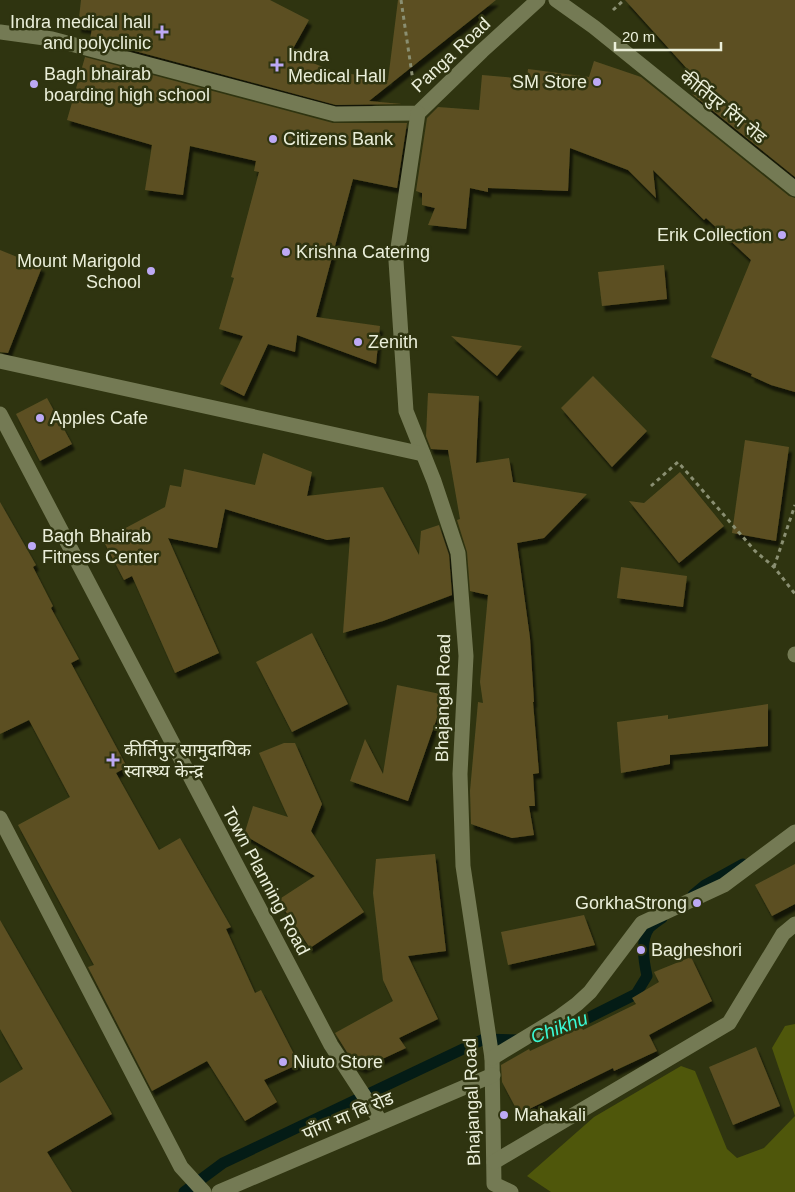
<svg xmlns="http://www.w3.org/2000/svg" width="795" height="1192" viewBox="0 0 795 1192" font-family="Arial,'Noto Sans Devanagari',sans-serif">
	<style>
		.green { fill: #4f570b }
		.lines { fill: none; stroke-linecap: round; stroke-linejoin: round }
		.stream { stroke: #041c16; stroke-width: 11 }
		.building { fill: #5b5023; filter: url(#shadow) }
		.path { stroke: #8a8f72; stroke-width: 3; stroke-dasharray: 4 4; stroke-linecap: butt }
		.street { stroke: #747a54; stroke-width: 15 }
		.secondary { stroke: #747a54; stroke-width: 15 }
		.poi-dot { fill: #bda9f5; stroke: #2f3410; stroke-width: 2 }
		.labels { text-anchor: middle; stroke-width: 5; stroke-linejoin: round; paint-order: stroke }
		.poi-label { font-size: 18px; fill: #ebefda; stroke: #2f3410; text-anchor: start }
		.street-label { font-size: 18px; fill: #ebefda; stroke: #2f3410 }
		.water-label { font-size: 19px; font-style: italic; fill: #39fad6; stroke: #2f3410 }
	</style>
	<defs>
		<filter id="shadow"><feDropShadow dx="3" dy="5.5" stdDeviation="1" flood-color="#0009"/></filter>
	</defs>
	<rect width="100%" height="100%" fill="#2f3410"/>
	<!-- green -->
	<polygon class="green" points="795,1024 795,1192 551,1192 527,1176 594,1117 681,1066 695,1071 727,1149 737,1158 764,1148 795,1116 772,1048 785,1026"/>
	<g class="lines">
		<!-- stream -->
		<g class="stream">
			<polyline points="693,895 705,885 743,864"/>
			<path d="M 184,1192 L 223,1163 L 484,1039 L 520,1040 L 541,1036 L 572,1026 L 636,994 L 647,976 C 644,962 640,941 649,928 C 652,925 658,921 662,918"/>
		</g>
	</g>
	<!-- building -->
	<g class="building">
		<polygon points="81,0 270,0 309,20 290,54 333,71 388,80 398,0 496,0 369,101 402,104 336,105 90,39 92,29 78,27"/>
		<polygon points="625,0 795,0 795,177 692,94 718,103"/>
		<polygon points="85,57 333,123 407,123 397,188 353,179 316,317 380,326 376,364 297,335 295,352 268,344 244,396 220,384 243,336 219,329 234,278 231,277 259,172 254,171 256,161 190,146 183,195 145,190 152,145 67,120"/>
		<polygon points="594,61 641,77 789,196 795,198 795,392 771,385 751,376 752,374 711,357 751,260 706,218 704,220 653,170 656,198 628,170 570,148 568,191 488,188 488,192 470,188 466,229 428,225 435,208 422,205 422,193 416,191 427,118 438,107 479,110 482,75 527,79 528,69 589,77"/>
		<polygon points="0,250 42,267 8,353 0,352"/>
		<polygon points="664,265 667,299 602,306 598,272"/>
		<polygon points="451,336 522,346 497,376"/>
		<polygon points="593,376 647,431 612,467 561,408"/>
		<polygon points="428,393 479,396 476,463 509,458 513,482 587,494 544,538 517,543 530,638 534,702 533,702 539,773 533,774 535,806 529,806 534,835 512,838 471,824 470,791 478,702 483,703 480,682 488,595 470,591 467,552 457,520 460,519 448,450 431,449 426,436"/>
		<polygon points="47,398 72,444 40,461 16,414"/>
		<polygon points="745,440 789,447 776,541 732,533"/>
		<polygon points="263,453 312,472 307,496 383,487 419,555 421,531 439,525 449,555 452,595 383,621 343,633 350,537 327,540 225,509 217,548 168,538 219,653 175,673 132,576 124,580 103,540 165,507 170,485 181,487 184,469 255,485"/>
		<polygon points="680,472 724,526 679,563 629,501 644,503"/>
		<polygon points="0,502 36,565 33,567 53,606 51,608 79,659 71,663 127,767 116,773 159,850 180,838 231,927 226,929 255,993 261,990 299,1064 264,1080 277,1102 245,1121 207,1061 152,1091 88,967 94,965 18,825 70,797 29,720 0,734"/>
		<polygon points="621,567 687,576 683,607 617,598"/>
		<polygon points="312,633 348,704 292,732 256,662"/>
		<polygon points="397,685 445,695 408,801 350,781 365,739 383,774"/>
		<polygon points="768,704 768,746 670,755 670,764 621,773 617,722 668,715 668,719"/>
		<polygon points="284,743 295,743 322,804 311,831 364,912 310,948 278,900 315,876 244,835 253,806 288,817 259,753"/>
		<polygon points="435,854 446,951 408,956 438,1019 399,1038 406,1048 363,1068 355,1065 335,1033 393,1001 383,980 373,893 376,859"/>
		<polygon points="795,864 795,904 772,916 755,885"/>
		<polygon points="584,915 595,945 508,965 501,932"/>
		<polygon points="0,920 112,1114 47,1152 72,1192 0,1192 0,1083 23,1069 0,1029"/>
		<polygon points="691,957 712,1001 649,1035 657,1051 614,1071 613,1068 519,1114 502,1082 501,1065 529,1049 530,1051 581,1027 583,1030 636,1004 632,998 659,982 654,972"/>
		<polygon points="756,1047 780,1106 733,1125 709,1067"/>
	</g>
	<g class="lines">
		<!-- path -->
		<g class="path">
			<polyline points="401,0 413,81"/>
			<polyline points="613,10 624,0"/>
			<polyline points="651,486 678,462 755,551 774,567 795,594"/>
			<polyline points="774,567 795,505"/>
		</g>
		<!-- street -->
		<g class="street">
			<polyline points="0,32 52,39 335,114 418,113 482,51 538,0"/>
			<polyline points="418,113 396,261 406,411 434,481 458,553 466,656 460,774 463,866 492,1058 494,1184 511,1192"/>
			<polyline points="0,361 423,454"/>
			<polyline points="0,414 331,1045 381,1122"/>
			<polyline points="795,654 795,655"/>
			<polyline points="0,818 181,1167 204,1192"/>
			<polyline points="492,1058 558,1018 577,1004 590,992 642,923 724,885 795,832"/>
			<polyline points="494,1162 729,1023 783,934 795,924"/>
			<polyline points="219,1192 493,1075"/>
		</g>
		<!-- secondary -->
		<polyline class="secondary" points="556,0 594,27 795,189"/>
	</g>
	<!-- markers -->
	<g class="poi-dot">
		<path d="M159.5 24.5h5v5h5v5h-5v5h-5v-5h-5v-5h5z"/>
		<path d="M274.5 57.5h5v5h5v5h-5v5h-5v-5h-5v-5h5z"/>
		<circle cx="597" cy="82" r="5"/>
		<circle cx="34" cy="84" r="5"/>
		<circle cx="273" cy="139" r="5"/>
		<circle cx="782" cy="235" r="5"/>
		<circle cx="286" cy="252" r="5"/>
		<circle cx="151" cy="271" r="5"/>
		<circle cx="358" cy="342" r="5"/>
		<circle cx="40" cy="418" r="5"/>
		<circle cx="32" cy="546" r="5"/>
		<path d="M110.5 752.5h5v5h5v5h-5v5h-5v-5h-5v-5h5z"/>
		<circle cx="697" cy="903" r="5"/>
		<circle cx="641" cy="950" r="5"/>
		<circle cx="283" cy="1062" r="5"/>
		<circle cx="504" cy="1115" r="5"/>
	</g>
	<g class="labels">
		<!-- poi labels -->
		<g class="poi-label">
			<text x="151" y="28" text-anchor="end">Indra medical hall<tspan x="151" dy="21">and polyclinic</tspan></text>
			<text x="288" y="61">Indra<tspan x="288" dy="21">Medical Hall</tspan></text>
			<text x="44" y="80">Bagh bhairab<tspan x="44" dy="21">boarding high school</tspan></text>
			<text x="587" y="88" text-anchor="end">SM Store</text>
			<text x="283" y="145">Citizens Bank</text>
			<text x="772" y="241" text-anchor="end">Erik Collection</text>
			<text x="296" y="258">Krishna Catering</text>
			<text x="141" y="267" text-anchor="end">Mount Marigold<tspan x="141" dy="21">School</tspan></text>
			<text x="368" y="348">Zenith</text>
			<text x="50" y="424">Apples Cafe</text>
			<text x="42" y="542">Bagh Bhairab<tspan x="42" dy="21">Fitness Center</tspan></text>
			<text x="124" y="756">कीर्तिपुर सामुदायिक<tspan x="124" dy="21">स्वास्थ्य केन्द्र</tspan></text>
			<text x="687" y="909" text-anchor="end">GorkhaStrong</text>
			<text x="651" y="956">Bagheshori</text>
			<text x="293" y="1068">Niuto Store</text>
			<text x="514" y="1121">Mahakali</text>
		</g>
		<!-- street labels -->
		<g class="street-label">
			<text transform="translate(451 55) rotate(-43)" y="6">Panga Road</text>
			<text transform="translate(723 107) rotate(39)" y="6">कीर्तिपुर रिंग रोड</text>
			<text transform="translate(443 698) rotate(-89)" y="6">Bhajangal Road</text>
			<text transform="translate(266 881) rotate(62)" y="6">Town Planning Road</text>
			<text transform="translate(472 1102) rotate(-92)" y="6">Bhajangal Road</text>
			<text transform="translate(348 1116) rotate(-23)" y="6">पाँगा मा बि रोड</text>
		</g>
		<!-- water labels -->
		<g class="water-label">
			<text transform="translate(559 1027) rotate(-20)" y="7">Chikhu</text>
		</g>
	</g>
	<!-- scale -->
	<path d="M615 42v8h106v-8" fill="none" stroke="#ebefda" stroke-width="2.5"/>
	<text x="622" y="42" font-size="15" fill="#ebefda" stroke="#2f3410" stroke-width="4" paint-order="stroke">20 m</text>
</svg>
